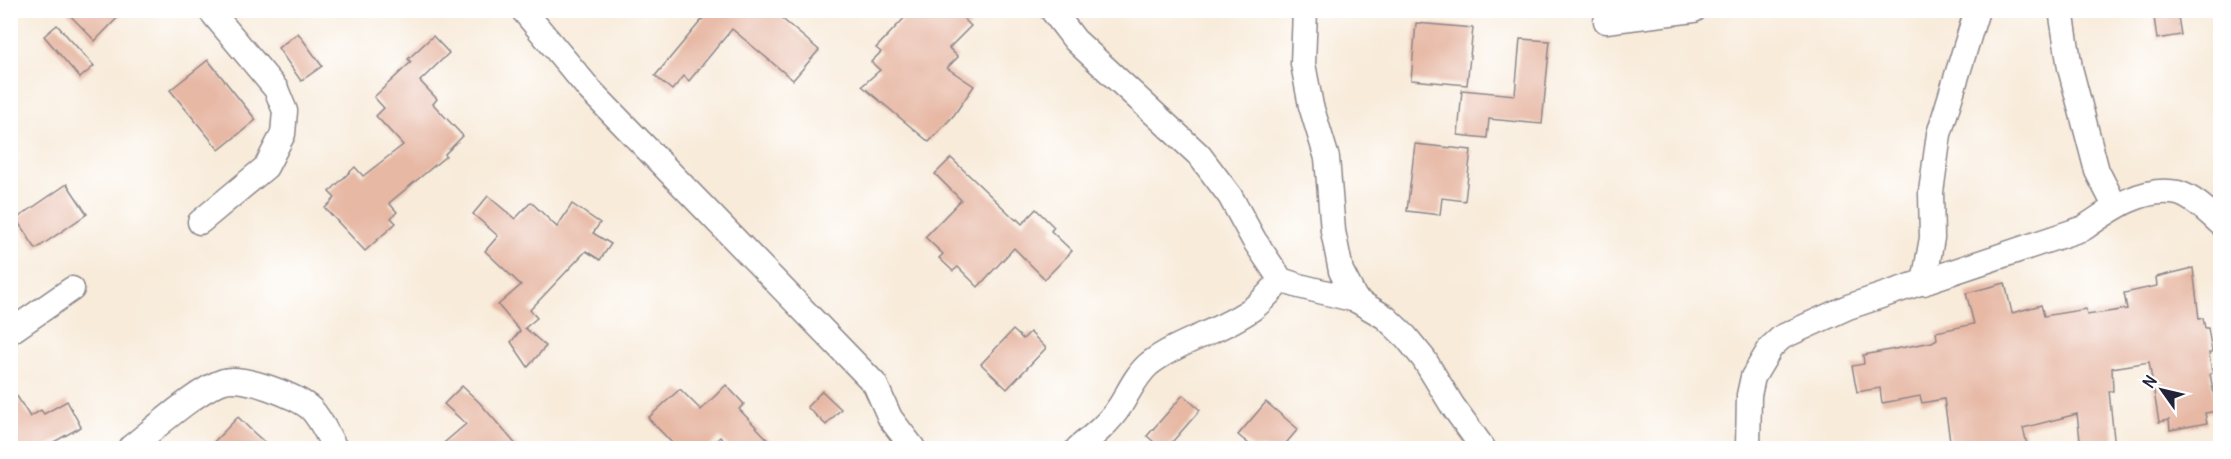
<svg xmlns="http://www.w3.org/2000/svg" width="2231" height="459" viewBox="0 0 2231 459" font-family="Delius,sans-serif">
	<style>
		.building { fill: #e7b8a4 }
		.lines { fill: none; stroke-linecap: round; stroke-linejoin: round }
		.minor-casing { stroke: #8d868a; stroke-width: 27 }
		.minor { stroke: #fff; stroke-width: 24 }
	</style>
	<rect width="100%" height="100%" fill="#fff"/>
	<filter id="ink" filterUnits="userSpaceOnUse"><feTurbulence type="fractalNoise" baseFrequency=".0167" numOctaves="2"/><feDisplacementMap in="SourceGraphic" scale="12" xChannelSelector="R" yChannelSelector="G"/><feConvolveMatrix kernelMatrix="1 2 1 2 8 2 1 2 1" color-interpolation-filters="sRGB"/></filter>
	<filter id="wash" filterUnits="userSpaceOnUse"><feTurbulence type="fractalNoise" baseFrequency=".008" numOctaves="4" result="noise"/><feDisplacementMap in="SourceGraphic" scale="24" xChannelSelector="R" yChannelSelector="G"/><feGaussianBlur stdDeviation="1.35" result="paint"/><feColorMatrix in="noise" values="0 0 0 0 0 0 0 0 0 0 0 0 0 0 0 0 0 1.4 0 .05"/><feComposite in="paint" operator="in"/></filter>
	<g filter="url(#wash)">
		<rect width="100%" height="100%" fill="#f8ebda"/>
		<g id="blocks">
			<!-- building -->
			<g class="building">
				<polygon points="65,10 125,10 95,41"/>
				<polygon points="710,10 772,10 819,50 793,80 732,29 689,81 684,76 672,90 655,76"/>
				<polygon points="924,10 955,10 971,26 949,48 958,57 947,68 974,86 954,115 929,142 862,86 880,70 871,62 881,52 876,48 910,12 917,18"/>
				<polygon points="2153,10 2177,10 2181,35 2157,39"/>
				<polygon points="1416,23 1473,28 1467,85 1411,80"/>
				<polygon points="57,25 94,66 80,78 44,36"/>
				<polygon points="298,33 322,66 301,81 278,48"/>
				<polygon points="433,36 449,53 420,81 437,99 433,104 463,136 445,154 446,156 389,203 397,212 391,218 396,223 365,251 325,208 335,198 329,192 355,167 363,176 403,145 376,116 384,108 374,97 411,62 408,59"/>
				<polygon points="1520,39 1550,41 1542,124 1489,119 1487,138 1458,135 1462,90 1515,95"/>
				<polygon points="208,60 256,120 219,150 170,90"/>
				<polygon points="1415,144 1471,150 1465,201 1442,198 1440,215 1407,211"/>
				<polygon points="951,158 1016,220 1017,219 1022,224 1036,209 1054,227 1051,231 1072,251 1045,279 1014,248 978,287 958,267 953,271 939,258 943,254 925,237 961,200 935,174"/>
				<polygon points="67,184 87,214 36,249 16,219"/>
				<polygon points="488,196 515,219 531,202 557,227 572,204 600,223 593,233 611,244 600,260 586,251 530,310 537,318 525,328 546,346 528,367 511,342 520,331 498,305 521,285 485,251 498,236 473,214"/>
				<polygon points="2193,268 2199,319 2203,318 2205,328 2208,328 2212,352 2209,353 2212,373 2210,374 2217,411 2205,413 2207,423 2170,430 2169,420 2159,422 2149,362 2112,368 2113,391 2109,391 2115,448 2081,448 2077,414 2023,428 2028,448 1951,448 1944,399 1922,403 1920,396 1882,403 1880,388 1857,392 1852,366 1864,364 1863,355 1932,342 1937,339 1936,332 1974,324 1966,293 2005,283 2012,313 2041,305 2044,316 2086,309 2087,315 2127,309 2124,293 2157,286 2156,277"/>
				<polygon points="1013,330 1023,339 1030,332 1046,348 1007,389 981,364"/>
				<polygon points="10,385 30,417 41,410 44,414 67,401 81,427 43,448 10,448"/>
				<polygon points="726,385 744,404 739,409 776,448 730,448 720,437 708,448 677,448 648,418 680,389 701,410"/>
				<polygon points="462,386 479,402 519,448 438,448 466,424 444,404"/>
				<polygon points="822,391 841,409 826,425 807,407"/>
				<polygon points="1183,395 1200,410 1167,448 1161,448 1147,436"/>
				<polygon points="1266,402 1298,429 1282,448 1254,448 1238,435"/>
				<polygon points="238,417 252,431 271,448 208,448"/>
			</g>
		</g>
	</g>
	<g filter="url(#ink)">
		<use href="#blocks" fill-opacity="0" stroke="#8d868a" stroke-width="1.5"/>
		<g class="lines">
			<!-- minor casing -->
			<g class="minor-casing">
				<g id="minor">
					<polyline points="523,10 590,90 875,384 890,418 913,448"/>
					<polyline points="1052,10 1075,40 1199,155 1230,196 1254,240 1281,280 1299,286 1356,300 1385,317 1406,337 1424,359 1452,405 1483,448"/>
					<polyline points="1305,10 1303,64 1311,106 1327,158 1333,231 1341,271 1356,300"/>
					<polyline points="2061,10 2070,68 2097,171 2115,206"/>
					<polyline points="1606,21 1694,10"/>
					<polyline points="200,222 266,167 283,134 285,111 276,89 210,10"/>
					<polyline points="1924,283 1932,238 1931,192 1939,134 1977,10"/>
					<polyline points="10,332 72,289"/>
					<path d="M 130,448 C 153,430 198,389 224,381 C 242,375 297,396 311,409 C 321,419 328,436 335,448"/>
					<path d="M 1078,448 C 1093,436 1109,423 1120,406 C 1129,392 1136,375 1149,364 C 1180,340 1220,332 1252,309 C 1263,301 1272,290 1281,280"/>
					<path d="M 1748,448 L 1749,395 L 1753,377 L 1771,347 L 1782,337 L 1848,307 L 2084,228 C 2111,209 2143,186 2178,193 C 2193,197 2209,213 2220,223"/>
				</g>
			</g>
			<!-- minor -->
			<use href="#minor" class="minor"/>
		</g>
	</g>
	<!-- margin -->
	<rect width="2231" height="459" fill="none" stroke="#fff" stroke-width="36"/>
	<!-- north arrow -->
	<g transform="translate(2162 390) rotate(304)" stroke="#ffffff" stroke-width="4.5" paint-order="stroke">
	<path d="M0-4.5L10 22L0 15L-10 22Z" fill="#22223b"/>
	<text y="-9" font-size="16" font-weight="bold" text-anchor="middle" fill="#22223b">N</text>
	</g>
</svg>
